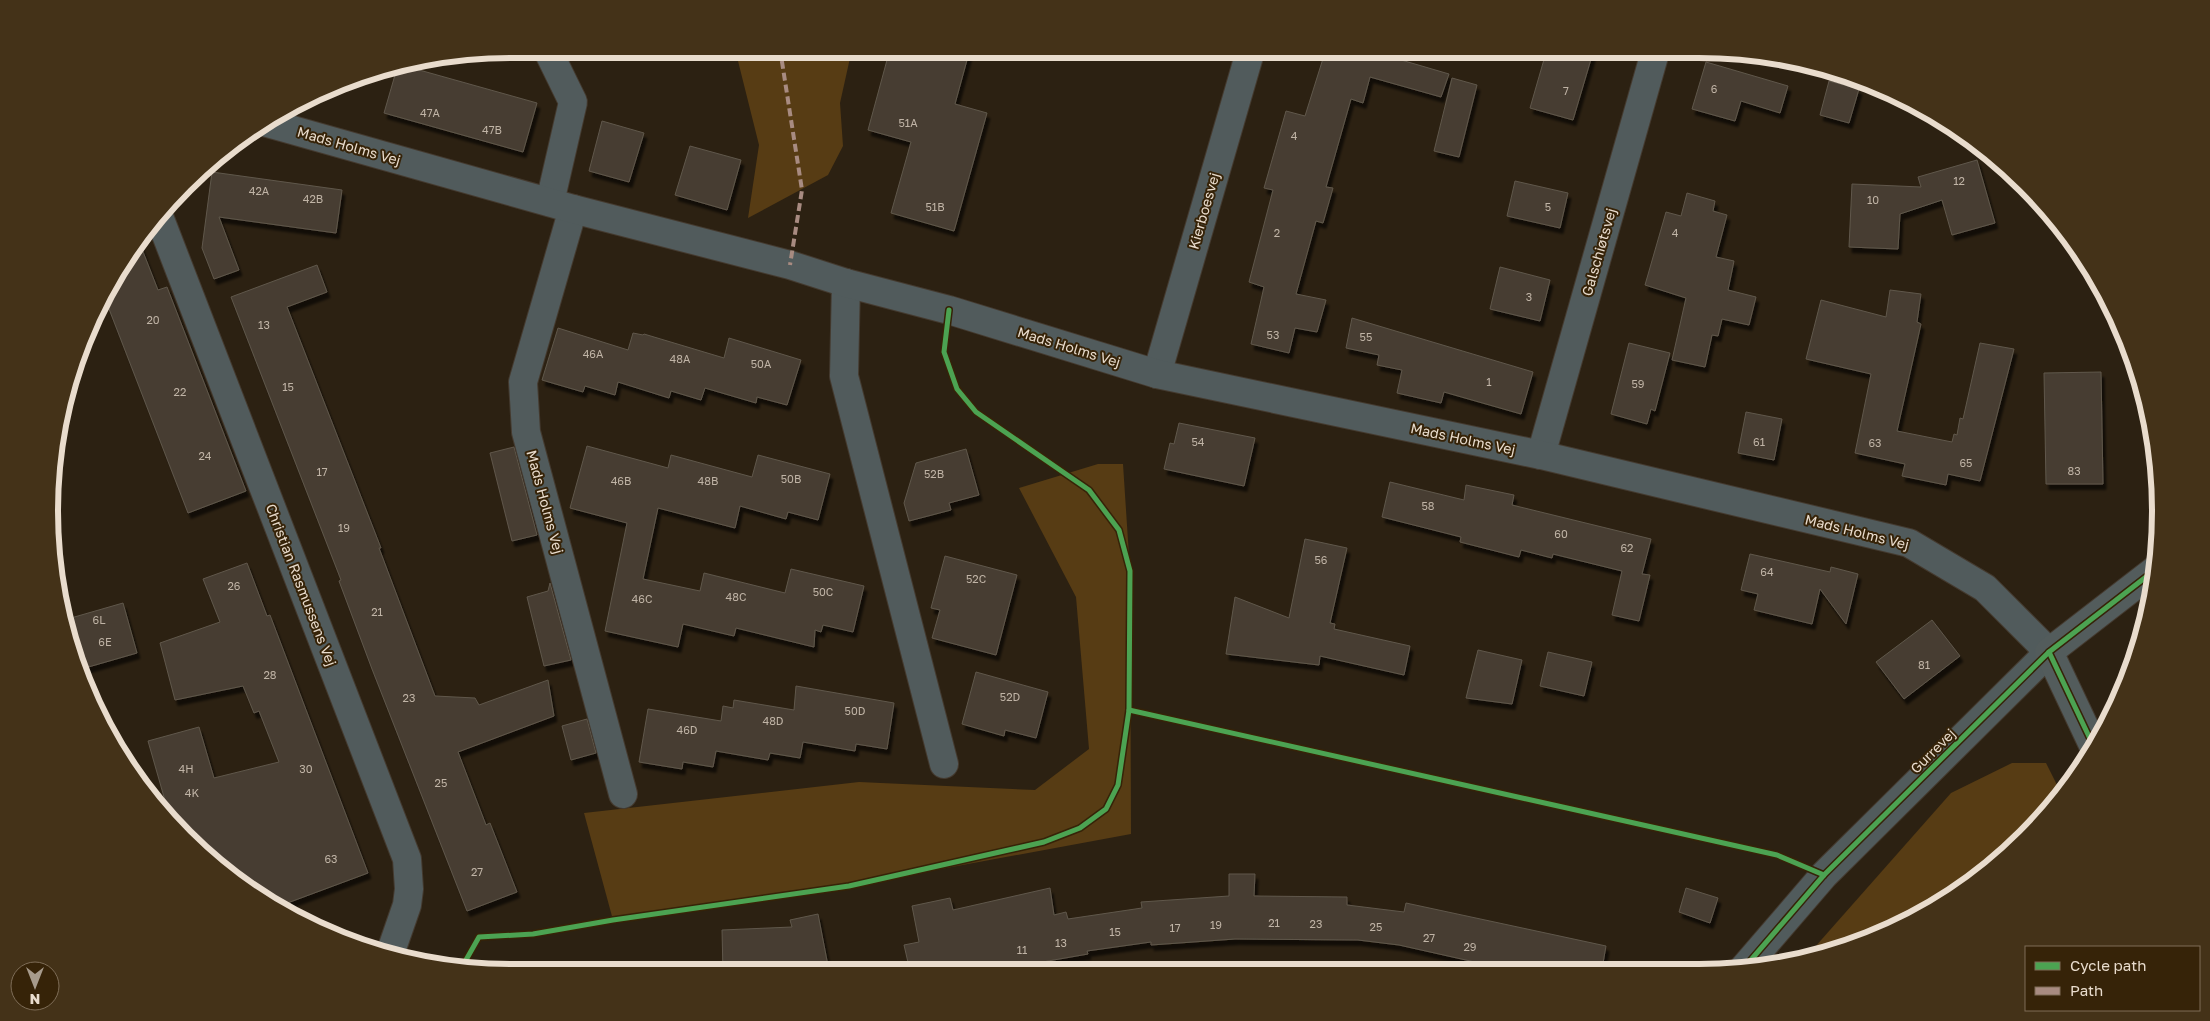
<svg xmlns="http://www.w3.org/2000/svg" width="2210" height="1021" viewBox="0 0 2210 1021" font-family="'Golos Text',sans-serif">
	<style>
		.green { fill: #573c14 }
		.building { fill: #463e32; stroke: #60574b; filter: url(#shadow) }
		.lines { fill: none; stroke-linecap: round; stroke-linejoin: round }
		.minor-casing { stroke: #443a2f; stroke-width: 30 }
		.tertiary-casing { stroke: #443a2f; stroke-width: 30 }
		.secondary-casing { stroke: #443a2f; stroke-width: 30 }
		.minor { stroke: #515b5c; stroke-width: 28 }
		.tertiary { stroke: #515b5c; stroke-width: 28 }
		.secondary { stroke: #535c5c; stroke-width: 28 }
		.quiet { stroke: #a88b81; stroke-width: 4; stroke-dasharray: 8 4; stroke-linecap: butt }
		.cycleway-casing { stroke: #362308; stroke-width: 8 }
		.cycleway { stroke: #4ca352; stroke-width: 5 }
		.labels { text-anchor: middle; stroke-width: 4; stroke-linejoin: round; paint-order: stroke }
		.number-label { font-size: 11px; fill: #c0b4a6 }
		.street-label { font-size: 14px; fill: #e9dccd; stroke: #362308 }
		.rim { fill: none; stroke: #e9dccd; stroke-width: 6 }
	</style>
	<defs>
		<filter id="shadow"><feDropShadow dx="3" dy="5.5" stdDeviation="1" flood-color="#0009"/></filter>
	</defs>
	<rect width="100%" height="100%" fill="#2c2112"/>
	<!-- green -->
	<g class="green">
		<polygon points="735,49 852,49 840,103 843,146 828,175 748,218 759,145"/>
		<polygon points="1098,464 1123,464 1130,571 1131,834 849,886 613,920 584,813 859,782 1035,790 1089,749 1076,597 1019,488"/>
		<polygon points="2012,763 2046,763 2062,795 1981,877 1876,937 1807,956 1951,793"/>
	</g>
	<!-- building -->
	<g class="building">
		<polygon points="890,49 970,49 955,104 987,113 954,231 891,213 911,142 868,130"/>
		<polygon points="1326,49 1394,49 1391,57 1449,74 1441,97 1370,77 1363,103 1351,99 1326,187 1333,188 1323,223 1316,221 1296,294 1326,300 1317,332 1295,328 1289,353 1251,344 1264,287 1249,282 1273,190 1264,188 1286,111 1305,116"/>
		<polygon points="1547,49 1594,49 1573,120 1530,108"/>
		<polygon points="1706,62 1788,86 1780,113 1741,101 1735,121 1692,109"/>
		<polygon points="405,66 537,103 523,152 384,113 397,68"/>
		<polygon points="1452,78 1477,85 1459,157 1434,151"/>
		<polygon points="1829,81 1859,89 1849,123 1820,115"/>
		<polygon points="602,121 644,133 629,182 589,171"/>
		<polygon points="690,146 741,160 727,210 675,195"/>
		<polygon points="1977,160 1995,223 1952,235 1942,200 1900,214 1898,249 1849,247 1852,184 1921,187 1918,177"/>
		<polygon points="212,172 342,190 336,233 219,217 239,270 214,279 202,248"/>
		<polygon points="1515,181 1568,193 1560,228 1507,216"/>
		<polygon points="1687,193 1715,201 1713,211 1727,215 1716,257 1734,261 1728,290 1756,297 1749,325 1722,319 1718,336 1712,335 1705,367 1672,360 1686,298 1645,285 1666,212 1681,216"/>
		<polygon points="140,244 158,290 167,287 246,491 188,513 104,296 110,280"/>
		<polygon points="317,265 327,292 287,307 381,548 379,548 435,696 475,698 479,705 548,680 554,716 458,752 486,825 490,823 517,892 467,911 372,669 339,581 341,580 231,297"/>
		<polygon points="1500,267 1550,280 1540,321 1490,309"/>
		<polygon points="1890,290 1921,294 1917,322 1921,324 1897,431 1952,442 1954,434 1957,435 1960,418 1963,419 1980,343 2014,349 1980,481 1948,474 1946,485 1902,476 1905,464 1855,453 1871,374 1806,359 1821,300 1886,317"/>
		<polygon points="1352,318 1533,372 1521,414 1444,392 1441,403 1397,393 1402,370 1377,365 1379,355 1346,348"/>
		<polygon points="558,328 628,350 633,333 643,335 644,334 724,358 729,338 801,360 787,405 757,397 756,403 705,388 701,400 671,391 669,398 618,382 615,395 585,386 583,392 542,380"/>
		<polygon points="1629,343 1670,353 1655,411 1651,409 1647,424 1611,414"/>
		<polygon points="2101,372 2103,484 2046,484 2044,373"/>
		<polygon points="1746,412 1782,419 1774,460 1738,453"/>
		<polygon points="1179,423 1255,438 1244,486 1164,469 1170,443 1174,444"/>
		<polygon points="587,446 668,468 671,455 752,477 758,455 830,474 818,520 788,512 786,519 740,506 735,528 658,508 643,579 700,591 704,573 785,593 791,569 864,586 853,632 823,625 821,632 815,630 814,647 736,628 734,636 683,624 678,647 605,631 627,523 570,508"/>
		<polygon points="514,447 537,535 512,541 490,453"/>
		<polygon points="966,449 979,495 949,503 951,510 909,521 904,503 916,463"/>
		<polygon points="1390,482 1464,500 1466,485 1514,495 1512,505 1651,539 1642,574 1650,575 1639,621 1612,615 1622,571 1553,554 1552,558 1521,550 1519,557 1460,542 1461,537 1382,517"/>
		<polygon points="1305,539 1347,548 1330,623 1335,624 1334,629 1410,646 1404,675 1320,656 1319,665 1226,654 1235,597 1289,618"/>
		<polygon points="1750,554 1830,572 1831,567 1858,574 1846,624 1820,589 1812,624 1754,610 1758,594 1741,590"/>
		<polygon points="945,556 1017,575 996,655 932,638 940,610 931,608"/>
		<polygon points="247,563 267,616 270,615 368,873 282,905 206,858 168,811 148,741 199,727 214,778 279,762 259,711 254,713 243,686 175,700 160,643 220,622 203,579"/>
		<polygon points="550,583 571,660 544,666 527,597 548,591"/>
		<polygon points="123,603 137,653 78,670 73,659 64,620"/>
		<polygon points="1932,620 1960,656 1904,699 1876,662"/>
		<polygon points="1478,650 1522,660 1512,704 1466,698"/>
		<polygon points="1548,652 1592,662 1584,696 1540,686"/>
		<polygon points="976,672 1048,692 1036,738 1005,730 1004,736 962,724"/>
		<polygon points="796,686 894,703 887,749 856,744 855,751 803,742 800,758 770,753 768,760 716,751 713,767 683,762 682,769 639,762 648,709 721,721 723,706 733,708 734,700 794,710"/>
		<polygon points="587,719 596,753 571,760 562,726"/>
		<polygon points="1229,874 1255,874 1254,896 1347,897 1347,905 1404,912 1406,903 1606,946 1602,969 1506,969 1399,945 1358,940 1235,939 1151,945 1151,942 1087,951 1088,954 991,971 910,971 904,945 919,942 912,906 950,898 953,910 1050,888 1054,915 1066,912 1068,919 1142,908 1141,902 1229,896"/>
		<polygon points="1686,888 1718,898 1710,923 1679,912"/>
		<polygon points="818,914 829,971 723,972 722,930 792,927 790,920"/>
	</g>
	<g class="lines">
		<!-- minor casing -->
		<g class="minor-casing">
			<g id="minor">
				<polyline points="547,49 573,102 550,202"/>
				<polyline points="573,209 523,382 526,432 623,794"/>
				<polyline points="160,219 407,859 409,889 407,905 390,954"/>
				<polyline points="846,283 844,376 944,764"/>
				<polyline points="1157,374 1251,49"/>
				<polyline points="1541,455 1656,49"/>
			</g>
		</g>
		<!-- tertiary casing -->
		<g class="tertiary-casing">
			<polyline id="tertiary" points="264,122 573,209 790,265 846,283 949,310 1157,374 1541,455 1909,543 1985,588 2049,652 1824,875 1744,968"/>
		</g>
		<!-- secondary casing -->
		<g class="secondary-casing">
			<polyline id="secondary" points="2093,745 2049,652 2155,570"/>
		</g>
		<!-- minor -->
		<use href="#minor" class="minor"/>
		<!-- tertiary -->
		<use href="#tertiary" class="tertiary"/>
		<!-- secondary -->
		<use href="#secondary" class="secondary"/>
		<!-- quiet -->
		<polyline class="quiet" points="780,49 802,190 790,265"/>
		<!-- cycleway casing -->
		<g class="cycleway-casing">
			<g id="cycleway">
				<polyline points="2049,652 2093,745"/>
				<polyline points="1129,710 1777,855 1824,875"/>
				<polyline points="462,967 479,937 533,934 613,920 849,886 1044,842 1080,828 1106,809 1118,785 1129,710 1130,571 1119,530 1089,490 976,412 957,389 944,352 949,310"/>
				<polyline points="1744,968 1824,875 2049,652 2155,570"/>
			</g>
		</g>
		<!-- cycleway -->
		<use href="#cycleway" class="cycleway"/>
	</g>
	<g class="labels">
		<!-- number labels -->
		<g class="number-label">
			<text x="1714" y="93">6</text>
			<text x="1566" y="95">7</text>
			<text x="430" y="117">47A</text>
			<text x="908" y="127">51A</text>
			<text x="492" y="134">47B</text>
			<text x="1294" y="140">4</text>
			<text x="1959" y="185">12</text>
			<text x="259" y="195">42A</text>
			<text x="313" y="203">42B</text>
			<text x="1873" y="204">10</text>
			<text x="935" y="211">51B</text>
			<text x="1548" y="211">5</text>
			<text x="1277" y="237">2</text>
			<text x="1675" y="237">4</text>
			<text x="1529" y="301">3</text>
			<text x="153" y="324">20</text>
			<text x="264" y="329">13</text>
			<text x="1273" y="339">53</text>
			<text x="1366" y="341">55</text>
			<text x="593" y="358">46A</text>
			<text x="680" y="363">48A</text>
			<text x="761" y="368">50A</text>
			<text x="1489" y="386">1</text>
			<text x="1638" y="388">59</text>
			<text x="288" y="391">15</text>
			<text x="180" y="396">22</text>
			<text x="1198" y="446">54</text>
			<text x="1759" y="446">61</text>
			<text x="1875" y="447">63</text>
			<text x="205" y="460">24</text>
			<text x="1966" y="467">65</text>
			<text x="2074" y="475">83</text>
			<text x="322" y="476">17</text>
			<text x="934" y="478">52B</text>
			<text x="791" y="483">50B</text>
			<text x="621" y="485">46B</text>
			<text x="708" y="485">48B</text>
			<text x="1428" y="510">58</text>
			<text x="344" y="532">19</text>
			<text x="1561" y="538">60</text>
			<text x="1627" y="552">62</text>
			<text x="1321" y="564">56</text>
			<text x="1767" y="576">64</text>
			<text x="976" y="583">52C</text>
			<text x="234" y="590">26</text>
			<text x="823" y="596">50C</text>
			<text x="736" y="601">48C</text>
			<text x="642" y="603">46C</text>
			<text x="377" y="616">21</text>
			<text x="99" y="624">6L</text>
			<text x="105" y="646">6E</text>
			<text x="1924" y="669">81</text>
			<text x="270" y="679">28</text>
			<text x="1010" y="701">52D</text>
			<text x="409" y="702">23</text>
			<text x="855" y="715">50D</text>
			<text x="773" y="725">48D</text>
			<text x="687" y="734">46D</text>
			<text x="186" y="773">4H</text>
			<text x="306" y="773">30</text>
			<text x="441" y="787">25</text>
			<text x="192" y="797">4K</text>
			<text x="331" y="863">63</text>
			<text x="477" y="876">27</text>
			<text x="1274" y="927">21</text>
			<text x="1316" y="928">23</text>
			<text x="1216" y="929">19</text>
			<text x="1376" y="931">25</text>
			<text x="1175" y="932">17</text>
			<text x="1115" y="936">15</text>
			<text x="1429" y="942">27</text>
			<text x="1061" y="947">13</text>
			<text x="1470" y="951">29</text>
			<text x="1022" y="954">11</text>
		</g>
		<!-- street labels -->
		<g class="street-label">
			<text transform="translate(349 146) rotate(16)" y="5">Mads Holms Vej</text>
			<text transform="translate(1204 211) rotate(-74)" y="5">Kierboesvej</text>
			<text transform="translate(1599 252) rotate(-74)" y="5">Galschiøtsvej</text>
			<text transform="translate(1069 347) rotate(17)" y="5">Mads Holms Vej</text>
			<text transform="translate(1463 439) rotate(12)" y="5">Mads Holms Vej</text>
			<text transform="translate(545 502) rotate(75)" y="5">Mads Holms Vej</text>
			<text transform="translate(1857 532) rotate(14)" y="5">Mads Holms Vej</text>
			<text transform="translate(301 585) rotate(69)" y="5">Christian Rasmussens Vej</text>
			<text transform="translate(1933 751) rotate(-45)" y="5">Gurrevej</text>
		</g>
	</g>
	<!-- crop -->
	<path d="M0 0H2210V1021H0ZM511 58H1699A453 453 0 0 1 2152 511V511A453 453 0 0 1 1699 964H511A453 453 0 0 1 58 511V511A453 453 0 0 1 511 58Z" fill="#443218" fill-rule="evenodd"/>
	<path class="rim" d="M511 58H1699A453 453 0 0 1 2152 511V511A453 453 0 0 1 1699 964H511A453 453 0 0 1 58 511V511A453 453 0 0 1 511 58Z"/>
	<!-- legend -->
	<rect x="2025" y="946" width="175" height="65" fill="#362308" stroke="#7e6d57"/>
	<rect x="2035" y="962" width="25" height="8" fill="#4ca352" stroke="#7e6d57"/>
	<text x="2070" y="971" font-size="15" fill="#e9dccd">Cycle path</text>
	<rect x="2035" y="987" width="25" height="8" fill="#a88b81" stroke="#7e6d57"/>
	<text x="2070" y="996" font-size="15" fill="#e9dccd">Path</text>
	<!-- north arrow -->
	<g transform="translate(35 986) rotate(180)"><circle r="24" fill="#362308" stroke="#7e6d57"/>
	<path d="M0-4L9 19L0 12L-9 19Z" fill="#a79b8c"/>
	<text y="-8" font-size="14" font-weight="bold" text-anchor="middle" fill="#e9dccd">N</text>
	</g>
</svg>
